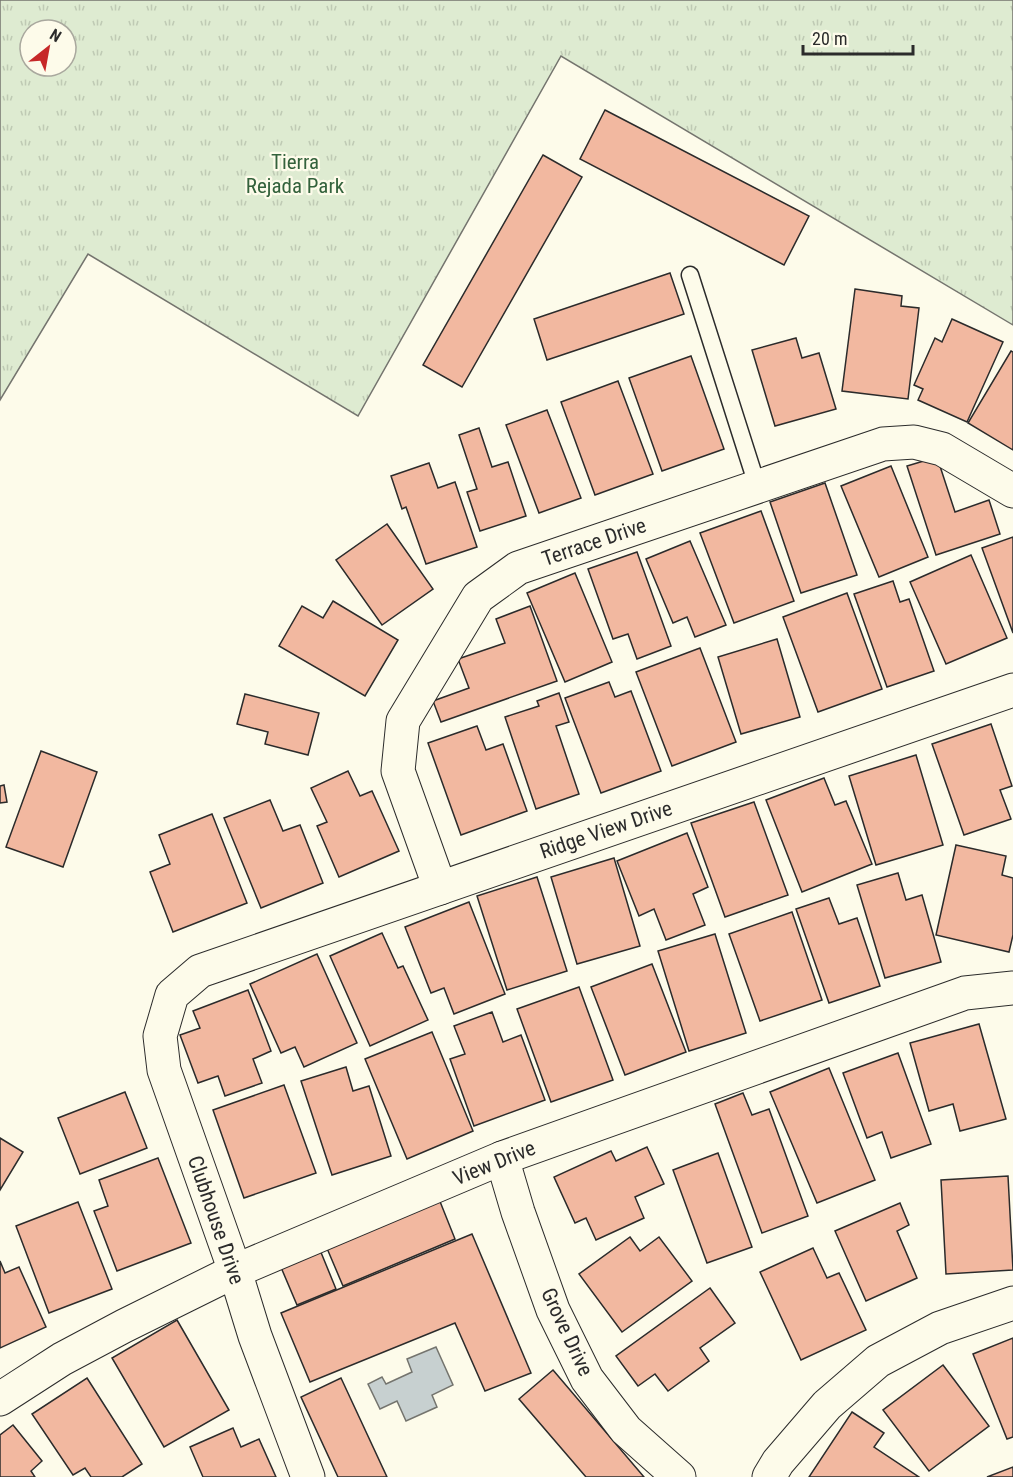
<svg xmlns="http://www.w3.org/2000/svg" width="1013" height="1477" viewBox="0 0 1013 1477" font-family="'Roboto Condensed',sans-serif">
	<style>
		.grass { fill: url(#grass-tufts); stroke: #74746e; stroke-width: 1.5; fill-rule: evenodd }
		.water { fill: #c7d0d0; stroke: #74746e; stroke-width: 1.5 }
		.building { fill: #f2b8a0; stroke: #2b2b2b; stroke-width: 1.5 }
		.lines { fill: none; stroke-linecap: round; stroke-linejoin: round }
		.service-casing { stroke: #2b2b2b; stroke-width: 19 }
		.minor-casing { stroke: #2b2b2b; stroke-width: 35 }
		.service { stroke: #fdfbea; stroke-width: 16 }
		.minor { stroke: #fdfbea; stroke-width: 33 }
		.labels { text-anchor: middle; stroke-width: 4.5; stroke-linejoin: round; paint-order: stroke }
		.park-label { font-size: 21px; fill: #34623c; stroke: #fdfbea }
		.street-label { font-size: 21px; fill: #2b2b2b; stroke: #fdfbea }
	</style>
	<defs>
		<pattern id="grass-tufts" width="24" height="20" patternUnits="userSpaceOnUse" patternTransform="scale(1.5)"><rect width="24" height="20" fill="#deebd1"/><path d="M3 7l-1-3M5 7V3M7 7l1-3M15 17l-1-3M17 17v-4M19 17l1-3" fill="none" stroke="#bfcab4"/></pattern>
	</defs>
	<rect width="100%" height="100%" fill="#fdfbea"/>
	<!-- grass -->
	<path class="grass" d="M 0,0 L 1013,0 L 1013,325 L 561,56 L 358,416 L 88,254 L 0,400 ZM 30,30 L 66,30 L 66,66 L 30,66 Z"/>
	<!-- water -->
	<polygon class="water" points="436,1347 453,1385 432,1395 437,1407 406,1421 397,1401 380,1409 368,1384 382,1377 386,1384 412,1372 407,1359"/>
	<!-- building -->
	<g class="building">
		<polygon points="605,110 809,216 784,265 580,159"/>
		<polygon points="543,155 582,177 462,387 423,365"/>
		<polygon points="670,273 684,314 547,360 534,319"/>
		<polygon points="855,289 902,296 901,306 919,308 908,399 842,391"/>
		<polygon points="952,319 1003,342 967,422 918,400 923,389 914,385 935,338 942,342"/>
		<polygon points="796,338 802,358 819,353 836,409 775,426 752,350"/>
		<polygon points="1011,351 1013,352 1013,450 968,423"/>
		<polygon points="691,356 724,449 662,471 629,378"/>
		<polygon points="618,381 653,474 595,495 561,402"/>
		<polygon points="547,410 581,498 539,513 506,425"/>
		<polygon points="479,428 492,467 508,462 526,516 480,531 467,492 477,489 459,435"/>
		<polygon points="937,457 955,512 989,500 1000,534 936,555 907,466"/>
		<polygon points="429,463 438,488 455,482 477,547 426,564 406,507 402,509 391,476"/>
		<polygon points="891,466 928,557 879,577 841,486"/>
		<polygon points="825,483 857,575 801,593 770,502"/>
		<polygon points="761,511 794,601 734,623 700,533"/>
		<polygon points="387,524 433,589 382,625 336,560"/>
		<polygon points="1013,537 1013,633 982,548"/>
		<polygon points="690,541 726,625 695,637 687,617 673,623 646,559"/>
		<polygon points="637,552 671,646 637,659 628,634 613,639 588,569"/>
		<polygon points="971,555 1007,638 946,664 910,582"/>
		<polygon points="575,573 612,662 565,682 527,593"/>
		<polygon points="893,581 900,602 909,599 934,671 887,687 854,594"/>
		<polygon points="847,593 882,689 818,712 783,617"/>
		<polygon points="333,601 398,640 365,696 279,646 302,606 323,618"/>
		<polygon points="530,606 557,681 441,722 433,701 469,688 458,659 505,643 496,619"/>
		<polygon points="777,639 800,717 741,734 718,657"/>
		<polygon points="700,648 736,742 672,766 636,672"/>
		<polygon points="609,682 615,697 631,691 661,771 601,793 565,698"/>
		<polygon points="559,693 569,722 556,726 579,794 536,809 505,717 539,706 537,701"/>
		<polygon points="245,694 319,713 308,755 265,744 268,732 237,724"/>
		<polygon points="991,724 1012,786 1000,790 1011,819 964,835 932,744"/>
		<polygon points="477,726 486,750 503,744 527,811 461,835 428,743"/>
		<polygon points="41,751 97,772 63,867 6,847"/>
		<polygon points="916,755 943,845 876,865 849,776"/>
		<polygon points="348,771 360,796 372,791 399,851 339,877 317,826 327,822 311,788"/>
		<polygon points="824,778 835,805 846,801 872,864 802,892 766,800"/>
		<polygon points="4,785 7,802 0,803 0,786"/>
		<polygon points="270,800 283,831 300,825 323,883 261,908 224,818"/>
		<polygon points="754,802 788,895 725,917 691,823"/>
		<polygon points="212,814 247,903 173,932 150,872 170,864 159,835"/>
		<polygon points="687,833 708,887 693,894 705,925 666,940 654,909 639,916 617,861"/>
		<polygon points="956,845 1006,856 1002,875 1013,878 1013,935 1009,952 936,935"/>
		<polygon points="614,858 640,946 577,964 551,877"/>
		<polygon points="898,873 906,900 922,895 941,962 885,978 857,885"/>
		<polygon points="537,877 567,971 507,990 477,896"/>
		<polygon points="829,898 839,924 857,918 880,986 829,1003 796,909"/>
		<polygon points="469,902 505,994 454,1014 444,988 431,993 405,927"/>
		<polygon points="792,912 822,1000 760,1021 729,934"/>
		<polygon points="382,933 398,968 403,966 428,1020 370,1046 330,956"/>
		<polygon points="715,934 746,1033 689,1051 658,951"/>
		<polygon points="317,954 357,1043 304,1067 295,1047 281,1053 250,984"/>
		<polygon points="652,964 686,1052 625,1075 591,987"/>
		<polygon points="579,987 613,1080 551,1102 517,1009"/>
		<polygon points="248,990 271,1051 253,1059 262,1083 225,1096 218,1076 198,1083 180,1035 200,1028 193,1011"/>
		<polygon points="492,1012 503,1042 521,1035 545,1100 474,1126 450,1059 465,1054 454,1026"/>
		<polygon points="979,1024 1006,1119 960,1131 953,1104 929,1111 910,1043"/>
		<polygon points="432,1032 473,1131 407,1159 365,1059"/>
		<polygon points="898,1053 931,1144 891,1158 882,1132 867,1138 843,1073"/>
		<polygon points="346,1067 353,1091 369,1086 391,1156 332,1175 301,1081"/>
		<polygon points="829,1068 875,1180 817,1203 770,1092"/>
		<polygon points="284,1085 316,1173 244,1198 213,1110"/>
		<polygon points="125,1092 147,1148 80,1174 58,1118"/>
		<polygon points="743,1093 752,1115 769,1109 808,1216 762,1233 715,1104"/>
		<polygon points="0,1138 23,1152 0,1190"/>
		<polygon points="647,1147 664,1184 635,1197 644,1218 596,1240 586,1218 575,1223 554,1177 611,1151 616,1161"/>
		<polygon points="718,1153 752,1247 707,1263 673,1170"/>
		<polygon points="158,1158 191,1243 117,1271 94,1211 108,1206 99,1180"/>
		<polygon points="1008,1176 1013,1270 946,1274 941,1180"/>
		<polygon points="439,1199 455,1239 343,1286 326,1246"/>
		<polygon points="78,1202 112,1289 49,1313 16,1226"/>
		<polygon points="900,1203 909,1225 897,1231 917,1278 866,1301 835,1231"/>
		<polygon points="472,1234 531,1373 485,1391 455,1323 310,1382 281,1313"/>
		<polygon points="630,1237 640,1251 659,1237 692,1281 622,1332 579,1274"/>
		<polygon points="813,1248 827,1278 839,1273 866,1330 801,1360 760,1272"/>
		<polygon points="320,1250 336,1289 297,1305 280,1265"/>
		<polygon points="0,1261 5,1273 19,1267 46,1327 0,1348"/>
		<polygon points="710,1288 735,1323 700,1348 709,1361 668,1391 655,1374 638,1386 616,1356"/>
		<polygon points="177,1320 229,1410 164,1447 112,1358"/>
		<polygon points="1013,1338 1013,1437 1007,1439 973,1354"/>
		<polygon points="943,1365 989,1426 929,1471 883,1410"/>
		<polygon points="553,1370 644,1477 586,1477 519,1399"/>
		<polygon points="87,1378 142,1464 122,1477 91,1477 85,1468 73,1475 32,1414"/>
		<polygon points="341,1378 387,1477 338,1477 301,1397"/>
		<polygon points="852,1412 884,1433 874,1447 919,1477 809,1477"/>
		<polygon points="13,1425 42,1461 31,1471 35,1477 0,1477 0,1435"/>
		<polygon points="233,1428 241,1447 259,1439 276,1477 203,1477 190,1447"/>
		<polygon points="1013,1467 1013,1477 987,1477"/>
	</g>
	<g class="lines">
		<!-- service casing -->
		<g class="service-casing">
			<polyline id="service" points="690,275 757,485"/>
		</g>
		<!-- minor casing -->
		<g class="minor-casing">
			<g id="minor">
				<polyline points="440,888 398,771 403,721 478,597 518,568 883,444 914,442 942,449 1013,491"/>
				<polyline points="502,1158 518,1212 553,1310 587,1379 626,1430 679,1477"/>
				<polyline points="0,1399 62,1359 124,1326 235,1271 502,1158 965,993 1013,988"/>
				<polyline points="308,1477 255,1336 235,1271 164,1070 160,1036 172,995 200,971 1013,690"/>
				<polyline points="769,1477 778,1462 827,1405 878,1361 940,1328 1013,1303"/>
			</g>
		</g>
		<!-- service -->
		<use href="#service" class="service"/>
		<!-- minor -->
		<use href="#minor" class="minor"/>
	</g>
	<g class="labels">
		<!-- park labels -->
		<g class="park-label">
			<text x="295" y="169">Tierra<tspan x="295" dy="24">Rejada Park</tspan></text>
		</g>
		<!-- street labels -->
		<g class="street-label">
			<text transform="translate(594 542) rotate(-19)" y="7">Terrace Drive</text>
			<text transform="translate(606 830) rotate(-19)" y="7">Ridge View Drive</text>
			<text transform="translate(494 1163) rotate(-22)" y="7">View Drive</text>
			<text transform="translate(216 1220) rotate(71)" y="7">Clubhouse Drive</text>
			<text transform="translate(567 1332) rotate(65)" y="7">Grove Drive</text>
		</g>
	</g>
	<!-- north arrow -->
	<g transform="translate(48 48) rotate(31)"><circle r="28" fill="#fdfbea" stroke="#a9a89e" stroke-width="1.5"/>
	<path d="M0-4.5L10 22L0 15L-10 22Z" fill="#c62828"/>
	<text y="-9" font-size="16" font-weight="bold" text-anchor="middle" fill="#2b2b2b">N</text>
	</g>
	<!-- scale -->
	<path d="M803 45v9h110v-9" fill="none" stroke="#2b2b2b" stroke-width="3"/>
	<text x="812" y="45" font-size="18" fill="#2b2b2b" stroke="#fdfbea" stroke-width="4.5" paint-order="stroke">20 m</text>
</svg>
